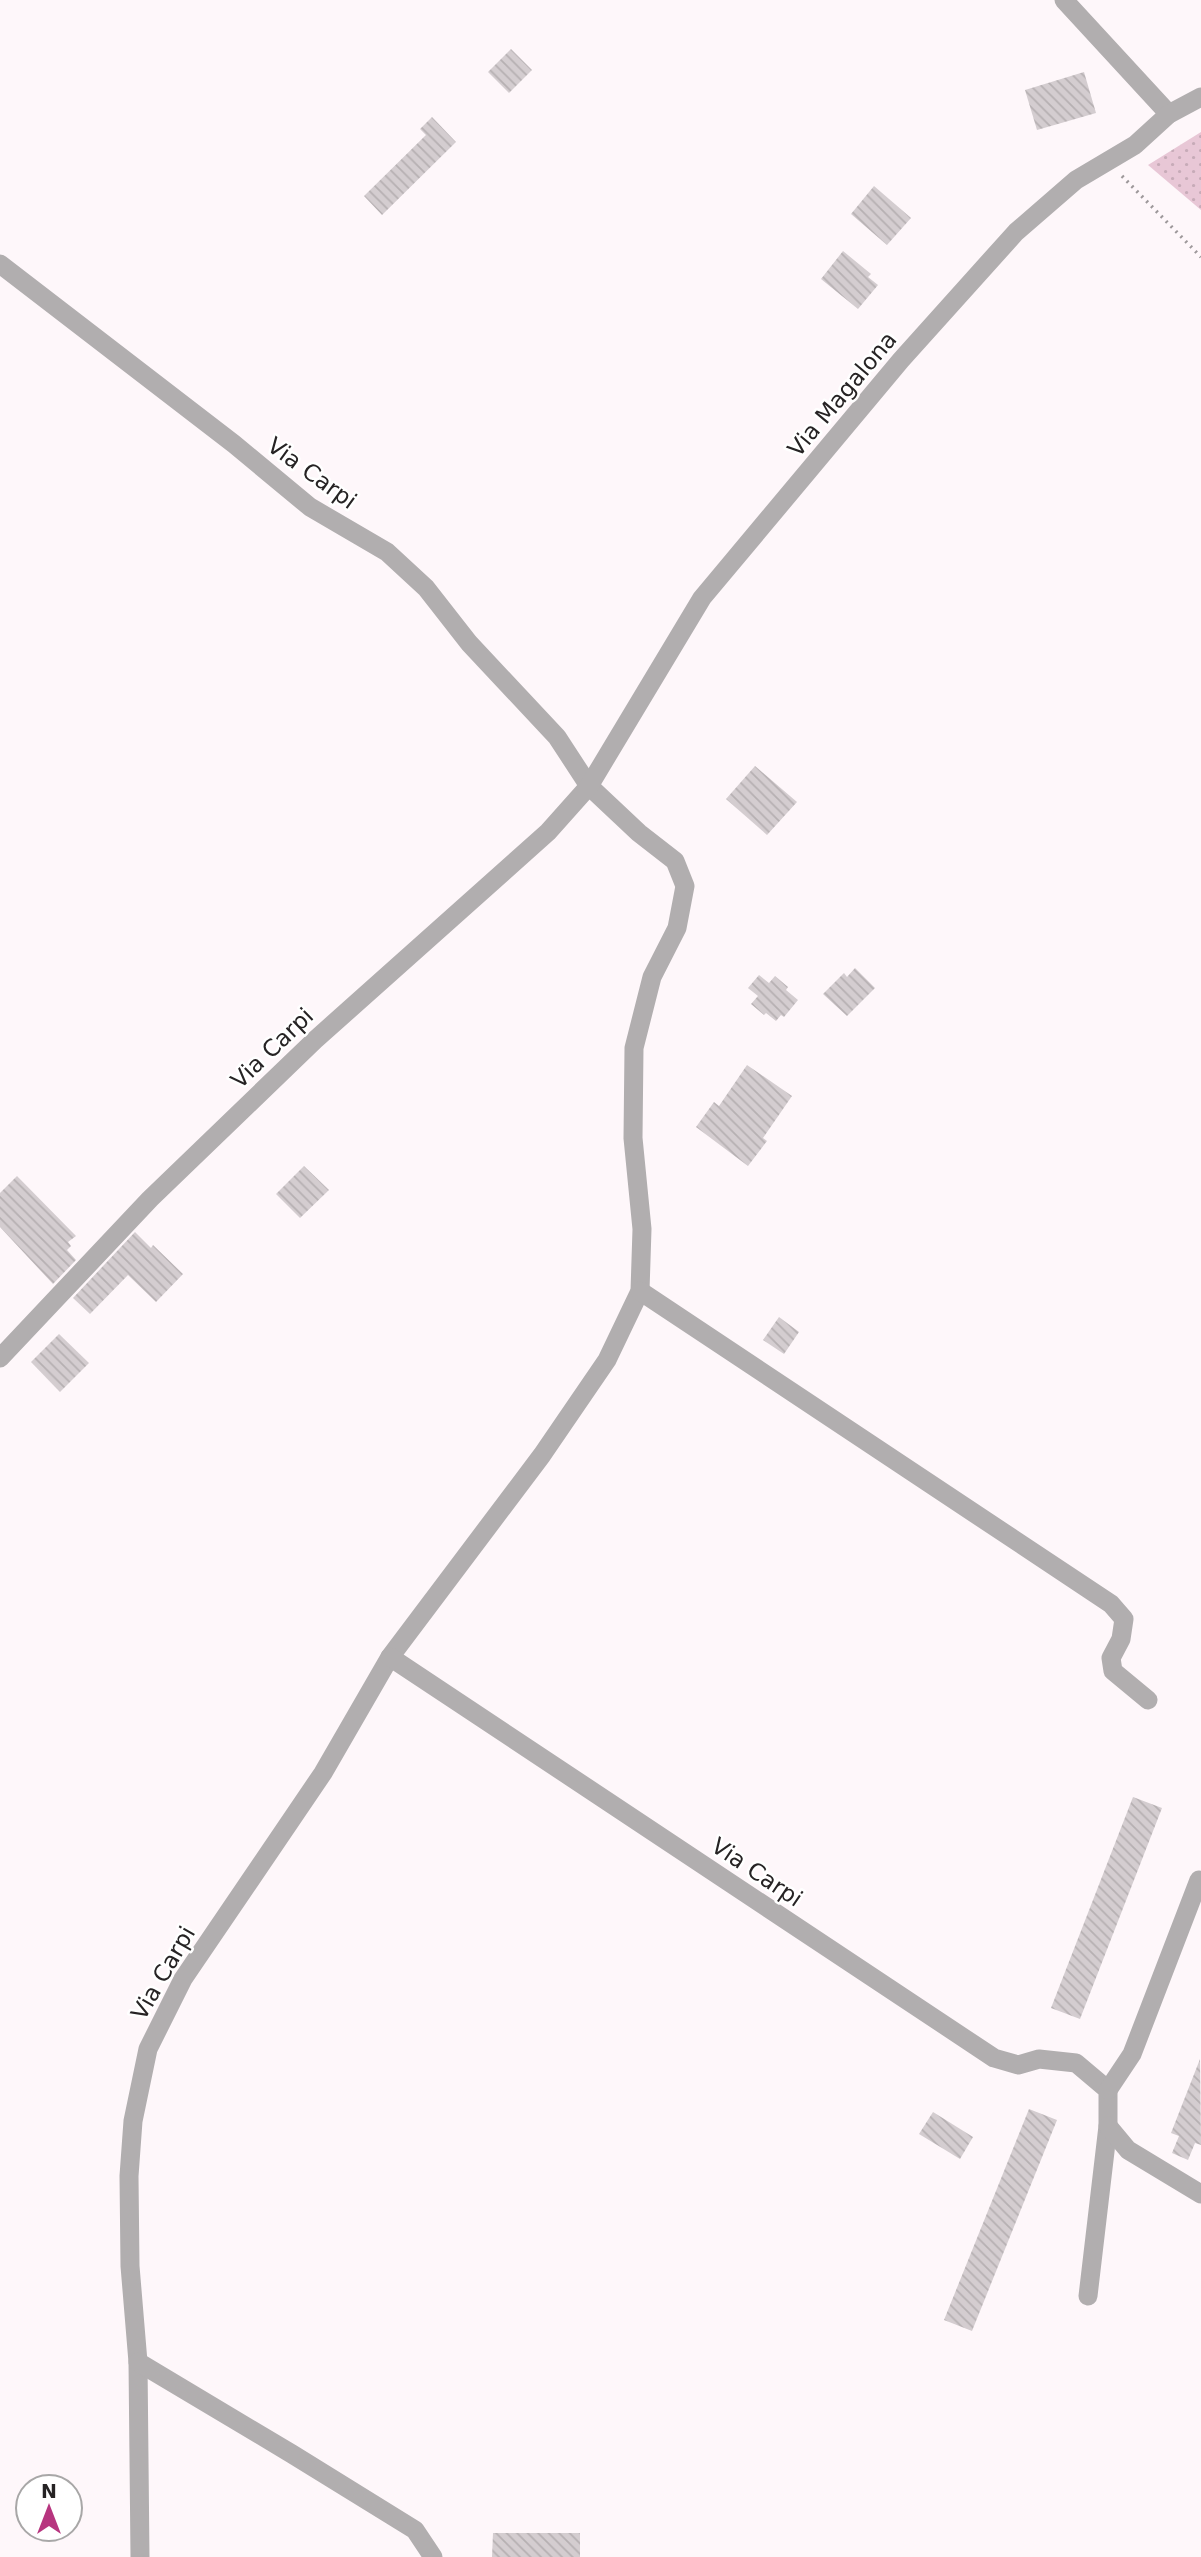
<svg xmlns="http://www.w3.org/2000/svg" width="1201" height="2557" viewBox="0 0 1201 2557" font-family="'DejaVu Sans',sans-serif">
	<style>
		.grass { fill: url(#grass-dots) }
		.building { fill: url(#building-back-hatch) }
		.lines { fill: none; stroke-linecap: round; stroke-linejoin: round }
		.path { stroke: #9d989a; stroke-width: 3.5; stroke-dasharray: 2 5; stroke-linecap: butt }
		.minor { stroke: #b1aeaf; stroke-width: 19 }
		.labels { text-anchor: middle; stroke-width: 5; stroke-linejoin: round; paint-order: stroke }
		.street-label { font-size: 23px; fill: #262324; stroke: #fff }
	</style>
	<defs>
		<pattern id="grass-dots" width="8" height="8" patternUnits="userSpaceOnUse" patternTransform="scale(1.75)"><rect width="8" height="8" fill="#e8c7d6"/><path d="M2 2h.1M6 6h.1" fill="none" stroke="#c7abb8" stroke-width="1.8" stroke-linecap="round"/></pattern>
		<pattern id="building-back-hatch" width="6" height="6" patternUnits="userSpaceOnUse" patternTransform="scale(1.75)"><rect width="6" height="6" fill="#d4cdd0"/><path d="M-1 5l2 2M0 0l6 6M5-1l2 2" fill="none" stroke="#b6b0b2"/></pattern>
	</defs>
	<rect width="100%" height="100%" fill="#fef7fa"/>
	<!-- grass -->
	<polygon class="grass" points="1201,132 1201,210 1148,165"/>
	<!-- building -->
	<g class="building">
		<polygon points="511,49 532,70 509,93 488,72"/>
		<polygon points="1084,72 1096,113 1037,130 1025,90"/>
		<polygon points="432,117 456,142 382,215 364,196 426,135 420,129"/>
		<polygon points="874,186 911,218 887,245 851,214"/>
		<polygon points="843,251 871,274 868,277 878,285 858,309 821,279"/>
		<polygon points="755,766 797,802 767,835 726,799"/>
		<polygon points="855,968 875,988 847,1016 823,994 844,973 847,977"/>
		<polygon points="759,975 769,983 775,976 788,987 786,990 798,1000 784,1017 781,1015 776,1021 766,1013 764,1015 751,1004 758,996 748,988"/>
		<polygon points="747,1065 792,1096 763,1138 767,1141 748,1166 696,1127 714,1102 719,1106"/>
		<polygon points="304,1166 329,1190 300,1218 276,1194"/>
		<polygon points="17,1176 76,1236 68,1242 71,1246 67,1250 76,1260 53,1284 0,1227 0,1193"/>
		<polygon points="135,1232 151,1248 153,1245 183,1274 156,1302 128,1275 90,1314 73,1298"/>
		<polygon points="779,1317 799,1332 784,1354 763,1340"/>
		<polygon points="59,1334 89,1363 60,1392 31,1362"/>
		<polygon points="1133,1797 1162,1808 1080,2019 1051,2008"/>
		<polygon points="1200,2059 1201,2145 1195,2143 1188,2160 1172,2153 1179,2136 1171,2133"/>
		<polygon points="1029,2109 1057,2120 972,2331 944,2320"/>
		<polygon points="933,2112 973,2137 960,2159 919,2134"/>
		<polygon points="493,2533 580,2533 580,2557 492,2557"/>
	</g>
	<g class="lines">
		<!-- path -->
		<polyline class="path" points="1122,176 1201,257"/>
		<!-- minor -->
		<g class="minor">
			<polyline points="1064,0 1169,114"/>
			<polyline points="0,264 234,444 310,507 387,552 426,588 469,643 557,737 589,786 639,833 675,861 685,886 677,928 652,977 634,1048 633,1138 642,1229 640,1291 607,1360 542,1455 390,1657 323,1773 183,1979 148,2049 133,2121 129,2176 130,2266 138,2362 140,2557"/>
			<polyline points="640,1291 1111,1604 1124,1619 1121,1639 1111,1658 1113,1671 1148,1700"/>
			<polyline points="0,1358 150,1199 315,1040 548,832 589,786 702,598 901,360 1016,232 1076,180 1135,145 1169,114 1201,97"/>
			<polyline points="390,1657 994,2058 1018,2065 1039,2059 1076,2063 1108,2090 1108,2126 1088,2296"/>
			<polyline points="1108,2090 1132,2054 1199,1880"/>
			<polyline points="1108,2126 1128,2150 1201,2194"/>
			<polyline points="138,2362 292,2454 415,2530 433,2557"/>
		</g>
	</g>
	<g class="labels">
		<!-- street labels -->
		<g class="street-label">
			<text transform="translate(842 394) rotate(-50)" y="8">Via Magalona</text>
			<text transform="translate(312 473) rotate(36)" y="8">Via Carpi</text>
			<text transform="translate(272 1048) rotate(-44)" y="8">Via Carpi</text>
			<text transform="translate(757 1872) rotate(34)" y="8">Via Carpi</text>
			<text transform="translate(163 1973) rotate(-60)" y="8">Via Carpi</text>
		</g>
	</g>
	<!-- north arrow -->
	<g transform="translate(49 2508)"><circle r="33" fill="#ffffff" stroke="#a8a7a7" stroke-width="2"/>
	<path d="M0-5L12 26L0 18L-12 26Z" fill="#b7357f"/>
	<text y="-10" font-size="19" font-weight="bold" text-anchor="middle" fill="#262324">N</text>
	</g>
</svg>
